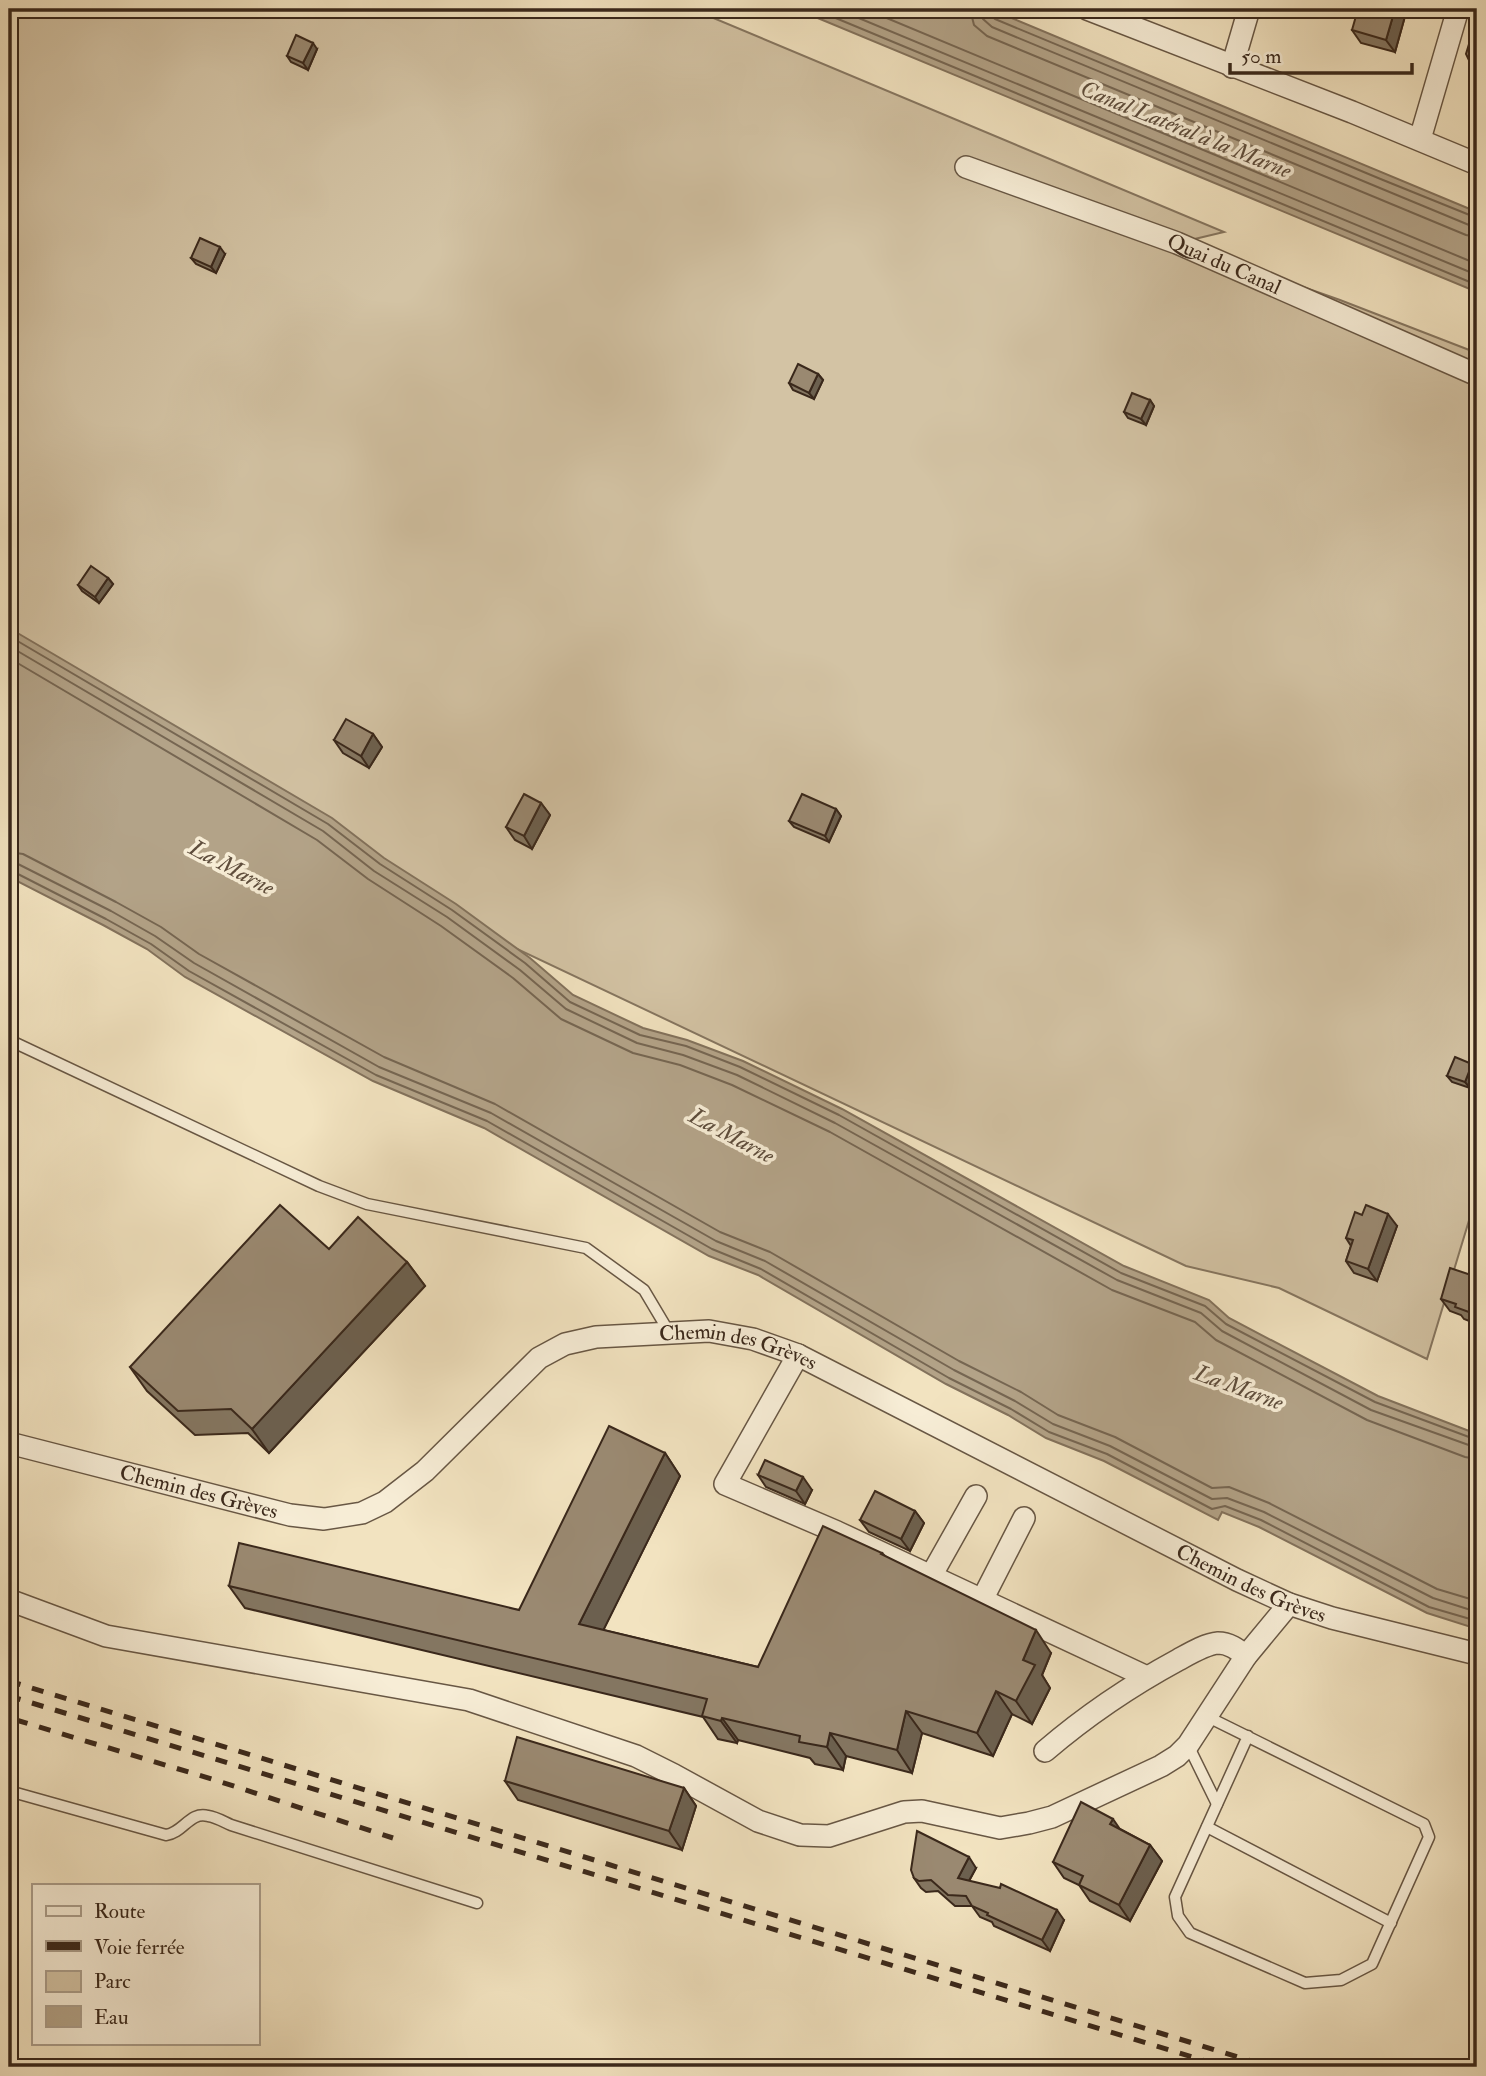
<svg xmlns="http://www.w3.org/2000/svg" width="1486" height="2076" viewBox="0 0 1486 2076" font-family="'IM FELL Double Pica',serif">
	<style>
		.green { fill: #d3c3a4; stroke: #867660; stroke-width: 2 }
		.water { fill: #b3a388; stroke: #83725c; stroke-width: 2 }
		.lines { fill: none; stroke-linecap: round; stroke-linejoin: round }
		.shore { stroke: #766652; stroke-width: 2 }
		.lane-casing { stroke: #685744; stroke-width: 13 }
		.street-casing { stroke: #685744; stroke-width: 24 }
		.lane { stroke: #f7edd6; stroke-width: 10 }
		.street { stroke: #f7edd6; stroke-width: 21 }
		.rail { stroke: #3a281b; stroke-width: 5; stroke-dasharray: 12 12; stroke-linecap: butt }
		.wall { fill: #847661; stroke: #3a281b; stroke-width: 2 }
		.shaded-wall { fill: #6c604f; stroke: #3a281b; stroke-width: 2 }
		.building { fill: #9a8971; stroke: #3a281b; stroke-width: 2 }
		.labels { text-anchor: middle; stroke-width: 7; stroke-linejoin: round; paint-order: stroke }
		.street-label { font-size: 21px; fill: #3a281b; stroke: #f7edd6 }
		.water-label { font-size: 23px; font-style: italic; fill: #5e4d3c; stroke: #f7edd6 }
	</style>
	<rect width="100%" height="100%" fill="#f2e3c0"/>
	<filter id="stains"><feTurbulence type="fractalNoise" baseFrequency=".00286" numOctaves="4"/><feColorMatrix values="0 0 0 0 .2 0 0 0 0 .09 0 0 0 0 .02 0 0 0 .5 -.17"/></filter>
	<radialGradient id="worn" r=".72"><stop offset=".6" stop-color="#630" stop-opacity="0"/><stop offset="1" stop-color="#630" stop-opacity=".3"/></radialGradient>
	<!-- green -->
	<polygon class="green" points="9,9 692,9 1224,232 1178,243 1340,300 1477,353 1477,1194 1427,1359 1279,1288 1186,1266 452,918 9,651"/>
	<!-- water -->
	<g class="water">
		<polygon points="796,9 990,9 1477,212 1477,292"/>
		<polygon points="9,628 332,818 384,858 456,904 530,958 573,995 643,1028 687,1040 743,1061 842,1109 1124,1266 1209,1300 1229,1318 1378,1396 1477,1434 1477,1629 1427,1613 1259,1527 1222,1512 1218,1520 1104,1461 1046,1438 1008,1415 946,1384 758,1275 709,1256 484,1128 373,1081 185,977 147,949 103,925 9,877"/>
	</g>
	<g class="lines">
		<!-- shore -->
		<g class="shore">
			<polyline points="814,9 1477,285"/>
			<polyline points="837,9 1477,275"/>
			<polyline points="865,9 1477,264"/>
			<polyline points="970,9 974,25 987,36 1466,235 1477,237"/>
			<polyline points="981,9 983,19 992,27 1469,225 1477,226"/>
			<polyline points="990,9 991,15 995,19 1383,180 1477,218"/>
			<polyline points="9,636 328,824 380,864 452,910 525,963 570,1002 640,1035 686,1046 740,1067 839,1115 1121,1273 1205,1306 1226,1324 1375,1402 1477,1440"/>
			<polyline points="9,646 323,831 374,871 447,917 520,970 566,1009 637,1043 683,1055 737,1075 835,1123 1117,1280 1201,1313 1222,1331 1371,1410 1477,1448"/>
			<polyline points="9,658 317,840 368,879 441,926 513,978 561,1019 633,1053 680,1065 732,1085 830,1132 1112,1290 1195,1322 1216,1340 1367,1420 1465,1457 1477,1459"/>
			<polyline points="9,852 23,854 116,902 161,927 199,954 384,1057 495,1104 720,1232 770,1252 959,1361 1021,1392 1058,1415 1115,1437 1212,1488 1229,1487 1269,1503 1437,1589 1477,1601"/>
			<polyline points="9,862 18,864 111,911 155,936 194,963 379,1067 491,1113 716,1241 765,1261 954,1370 1015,1401 1053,1424 1110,1446 1212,1499 1227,1498 1264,1512 1433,1598 1477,1612"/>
			<polyline points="9,871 14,872 106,919 151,944 189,971 376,1075 487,1121 712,1249 761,1269 949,1378 1011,1409 1049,1432 1107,1454 1212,1509 1225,1506 1261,1520 1429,1607 1477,1621"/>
		</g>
		<!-- lane casing -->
		<g class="lane-casing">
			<g id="lane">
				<polyline points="9,1040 319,1186 367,1204 586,1248 644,1290 669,1332"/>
				<polyline points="1208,1717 1424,1824 1429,1837 1372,1964 1341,1980 1305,1983 1190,1933 1178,1916 1175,1897 1248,1736"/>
				<polyline points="1188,1745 1217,1804"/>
				<path d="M 9,1791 L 166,1835 C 183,1833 190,1811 208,1816 C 216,1817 224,1822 231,1825 L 477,1903"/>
				<polyline points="1207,1827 1391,1923"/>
			</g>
		</g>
		<!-- street casing -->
		<g class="street-casing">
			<g id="street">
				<polyline points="1087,9 1352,112 1477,164"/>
				<polyline points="1232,67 1249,9"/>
				<polyline points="1420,139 1458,9"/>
				<path id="s1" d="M 966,167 L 1177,243 L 1477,375"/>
				<polyline points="798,1355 725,1484 837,1532 1147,1677"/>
				<path id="s2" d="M 9,1443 L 290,1515 L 324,1519 L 362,1513 L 385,1502 L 425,1471 L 539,1358 L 565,1344 L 596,1337 L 709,1331 L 753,1339 L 798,1355 L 1237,1580 L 1289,1604 L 1332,1618 L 1477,1654"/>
				<polyline points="931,1576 976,1496"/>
				<polyline points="9,1600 106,1636 469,1700 636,1756 674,1775 758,1821 800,1835 829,1836 904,1812 922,1811 1000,1828 1029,1823 1052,1817 1161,1766 1177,1756 1188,1745 1246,1656 1289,1604"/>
				<polyline points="982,1600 1024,1518"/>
				<path d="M 1045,1751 C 1087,1715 1130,1686 1178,1660 C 1189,1654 1205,1644 1218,1643 C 1229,1643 1237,1649 1246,1656"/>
			</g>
		</g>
		<!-- lane -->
		<use href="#lane" class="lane"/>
		<!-- street -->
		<use href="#street" class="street"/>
		<!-- rail -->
		<g class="rail">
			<polyline points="9,1681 1271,2067"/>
			<polyline points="9,1696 1225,2067"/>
			<polyline points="16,1720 215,1780 393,1838"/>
		</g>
	</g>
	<!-- wall -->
	<g class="wall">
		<polygon points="1407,9 1395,52 1361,43 1352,30"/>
		<polygon points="317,49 308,70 291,62 287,56"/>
		<polygon points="225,254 216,273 196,264 191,258"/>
		<polygon points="818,374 823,380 814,399 793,390 789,383"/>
		<polygon points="1150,400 1154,406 1146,425 1128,418 1124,412"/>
		<polygon points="108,578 113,584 99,603 82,591 78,585"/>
		<polygon points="373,734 382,747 369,768 343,753 334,740"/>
		<polygon points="541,803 550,815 532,849 515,840 506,827"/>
		<polygon points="836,809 841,816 829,842 794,827 789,821"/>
		<polygon points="1477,1070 1470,1088 1452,1082 1447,1076"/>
		<polygon points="1362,1215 1397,1226 1377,1281 1354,1273 1346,1261 1351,1246 1346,1238"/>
		<polygon points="329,1249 407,1262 425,1286 269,1453 248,1433 195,1435 147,1391 130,1367"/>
		<polygon points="1477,1277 1477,1324 1464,1319 1461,1315 1450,1311 1441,1299"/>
		<polygon points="665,1453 680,1476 603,1630 758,1667 882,1553 885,1556 1051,1653 1042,1675 1050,1688 1032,1724 1012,1714 993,1756 922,1733 912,1773 846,1756 843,1770 815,1764 810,1758 738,1740 737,1743 718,1739 703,1717 245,1608 229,1586 519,1610"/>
		<polygon points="758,1475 812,1490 805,1504 766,1487"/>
		<polygon points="915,1511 924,1523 910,1551 869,1532 860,1520"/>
		<polygon points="505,1781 684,1788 696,1806 682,1850 518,1800"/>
		<polygon points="1120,1829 1150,1845 1162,1861 1130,1921 1090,1901 1079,1885 1064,1878 1053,1862"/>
		<polygon points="976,1868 969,1881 1064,1920 1050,1951 994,1926 992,1922 980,1917 972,1906 955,1906 938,1891 926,1892 921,1888 914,1878"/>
	</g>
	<!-- shaded-wall -->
	<g class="shaded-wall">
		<polygon points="1395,9 1407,9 1395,52 1386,40"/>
		<polygon points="313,43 317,49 308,70 303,63"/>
		<polygon points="220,247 225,254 216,273 211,267"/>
		<polygon points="818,374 823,380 814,399 809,393"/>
		<polygon points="1150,400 1154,406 1146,425 1141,419"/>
		<polygon points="108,578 113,584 99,603 95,597"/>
		<polygon points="373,734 382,747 369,768 361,756"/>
		<polygon points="541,803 550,815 532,849 524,836"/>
		<polygon points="836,809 841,816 829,842 825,836"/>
		<polygon points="1472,1064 1477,1070 1470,1088 1465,1082"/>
		<polygon points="1388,1214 1397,1226 1377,1281 1368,1269"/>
		<polygon points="407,1262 425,1286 269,1453 252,1429"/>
		<polygon points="665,1453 680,1476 595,1647 579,1624"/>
		<polygon points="803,1477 812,1490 805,1504 796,1491"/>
		<polygon points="915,1511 924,1523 910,1551 901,1539"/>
		<polygon points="1036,1630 1051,1653 1042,1675 1050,1688 1032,1724 1016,1701 1023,1660"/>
		<polygon points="996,1691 1012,1714 993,1756 977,1733"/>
		<polygon points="906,1711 922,1733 912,1773 897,1750"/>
		<polygon points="722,1718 738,1740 737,1743 721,1721"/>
		<polygon points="830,1733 846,1756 843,1770 827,1747"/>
		<polygon points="684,1788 696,1806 682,1850 669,1831"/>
		<polygon points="1113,1819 1124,1835 1110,1824"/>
		<polygon points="1150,1845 1162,1861 1130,1921 1119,1905"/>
		<polygon points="969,1857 976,1868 965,1888 958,1878"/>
		<polygon points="1057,1910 1064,1920 1050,1951 1042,1940"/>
	</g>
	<!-- building -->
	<g class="building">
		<polygon points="1358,9 1395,9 1386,40 1352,30"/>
		<polygon points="1477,18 1477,77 1466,54"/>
		<polygon points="296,35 313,43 303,63 287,56"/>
		<polygon points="200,238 220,247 211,267 191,258"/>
		<polygon points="798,364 818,374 809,393 789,383"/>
		<polygon points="1132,393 1150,400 1141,419 1124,412"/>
		<polygon points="91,566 108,578 95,597 78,585"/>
		<polygon points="346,719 373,734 361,756 334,740"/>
		<polygon points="524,794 541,803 524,836 506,827"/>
		<polygon points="802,794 836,809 825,836 789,821"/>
		<polygon points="1455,1057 1472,1064 1465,1082 1447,1076"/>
		<polygon points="280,1205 329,1249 358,1217 407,1262 252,1429 231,1409 178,1411 130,1367"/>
		<polygon points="1366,1205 1388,1214 1368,1269 1346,1261 1353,1240 1346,1238 1355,1212 1362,1215"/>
		<polygon points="1450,1268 1477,1277 1477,1315 1455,1307 1456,1304 1441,1299"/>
		<polygon points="609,1426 665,1453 579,1624 758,1667 823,1526 882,1553 881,1554 1036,1630 1023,1660 1035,1665 1016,1701 996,1691 977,1733 906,1711 897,1750 830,1733 827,1747 799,1742 800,1736 722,1718 721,1721 702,1716 707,1699 229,1586 239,1543 519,1610"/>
		<polygon points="765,1460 803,1477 796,1491 758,1475"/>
		<polygon points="875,1491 915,1511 901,1539 860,1520"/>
		<polygon points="517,1737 684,1788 669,1831 505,1781"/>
		<polygon points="1081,1802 1113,1819 1110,1824 1150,1845 1119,1905 1079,1885 1083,1876 1053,1862"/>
		<polygon points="917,1831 969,1857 958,1878 1000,1888 1001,1884 1057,1910 1042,1940 987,1915 988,1913 972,1906 966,1896 948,1895 931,1880 919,1881 914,1878 911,1870"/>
	</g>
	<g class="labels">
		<!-- street labels -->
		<g class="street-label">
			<text dy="7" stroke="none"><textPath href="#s1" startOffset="276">Quai du Canal</textPath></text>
			<text dy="7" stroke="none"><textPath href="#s2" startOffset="805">Chemin des Grèves</textPath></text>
			<text dy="7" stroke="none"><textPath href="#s2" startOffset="196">Chemin des Grèves</textPath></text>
			<text dy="7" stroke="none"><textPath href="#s2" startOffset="1374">Chemin des Grèves</textPath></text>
		</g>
		<!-- water labels -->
		<g class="water-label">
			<text transform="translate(1186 129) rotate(22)" y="8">Canal Latéral à la Marne</text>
			<text transform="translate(232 867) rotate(28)" y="8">La Marne</text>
			<text transform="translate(732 1135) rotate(28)" y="8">La Marne</text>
			<text transform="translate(1239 1387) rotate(20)" y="8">La Marne</text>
		</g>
	</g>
	<!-- margin -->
	<rect width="1486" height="2076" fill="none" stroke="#f2e3c0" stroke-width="35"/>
	<rect x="10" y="10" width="1465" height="2055" fill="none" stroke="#3a281b" stroke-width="3.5"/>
	<rect x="18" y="18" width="1451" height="2041" fill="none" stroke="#3a281b" stroke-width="2"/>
	<!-- legend -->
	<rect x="32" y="1884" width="228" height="161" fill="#f7edd6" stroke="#ab9e8b" stroke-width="2"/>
	<rect x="46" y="1906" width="35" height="10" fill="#f7edd6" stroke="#ab9e8b" stroke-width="2"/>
	<text x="94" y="1918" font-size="21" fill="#3a281b">Route</text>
	<rect x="46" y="1941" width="35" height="10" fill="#3a281b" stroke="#ab9e8b" stroke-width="2"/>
	<text x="94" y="1954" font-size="21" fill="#3a281b">Voie ferrée</text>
	<rect x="46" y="1971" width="35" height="21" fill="#d3c3a4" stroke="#ab9e8b" stroke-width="2"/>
	<text x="94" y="1988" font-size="21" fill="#3a281b">Parc</text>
	<rect x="46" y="2006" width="35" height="21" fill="#b3a388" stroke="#ab9e8b" stroke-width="2"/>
	<text x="94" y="2024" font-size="21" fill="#3a281b">Eau</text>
	<!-- scale -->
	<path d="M1230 63v10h182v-10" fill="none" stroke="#3a281b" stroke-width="3.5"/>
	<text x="1241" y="63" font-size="21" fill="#3a281b" stroke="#f7edd6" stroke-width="5" paint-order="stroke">50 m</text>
	<rect width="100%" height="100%" filter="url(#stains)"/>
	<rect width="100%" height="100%" fill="url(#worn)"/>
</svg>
